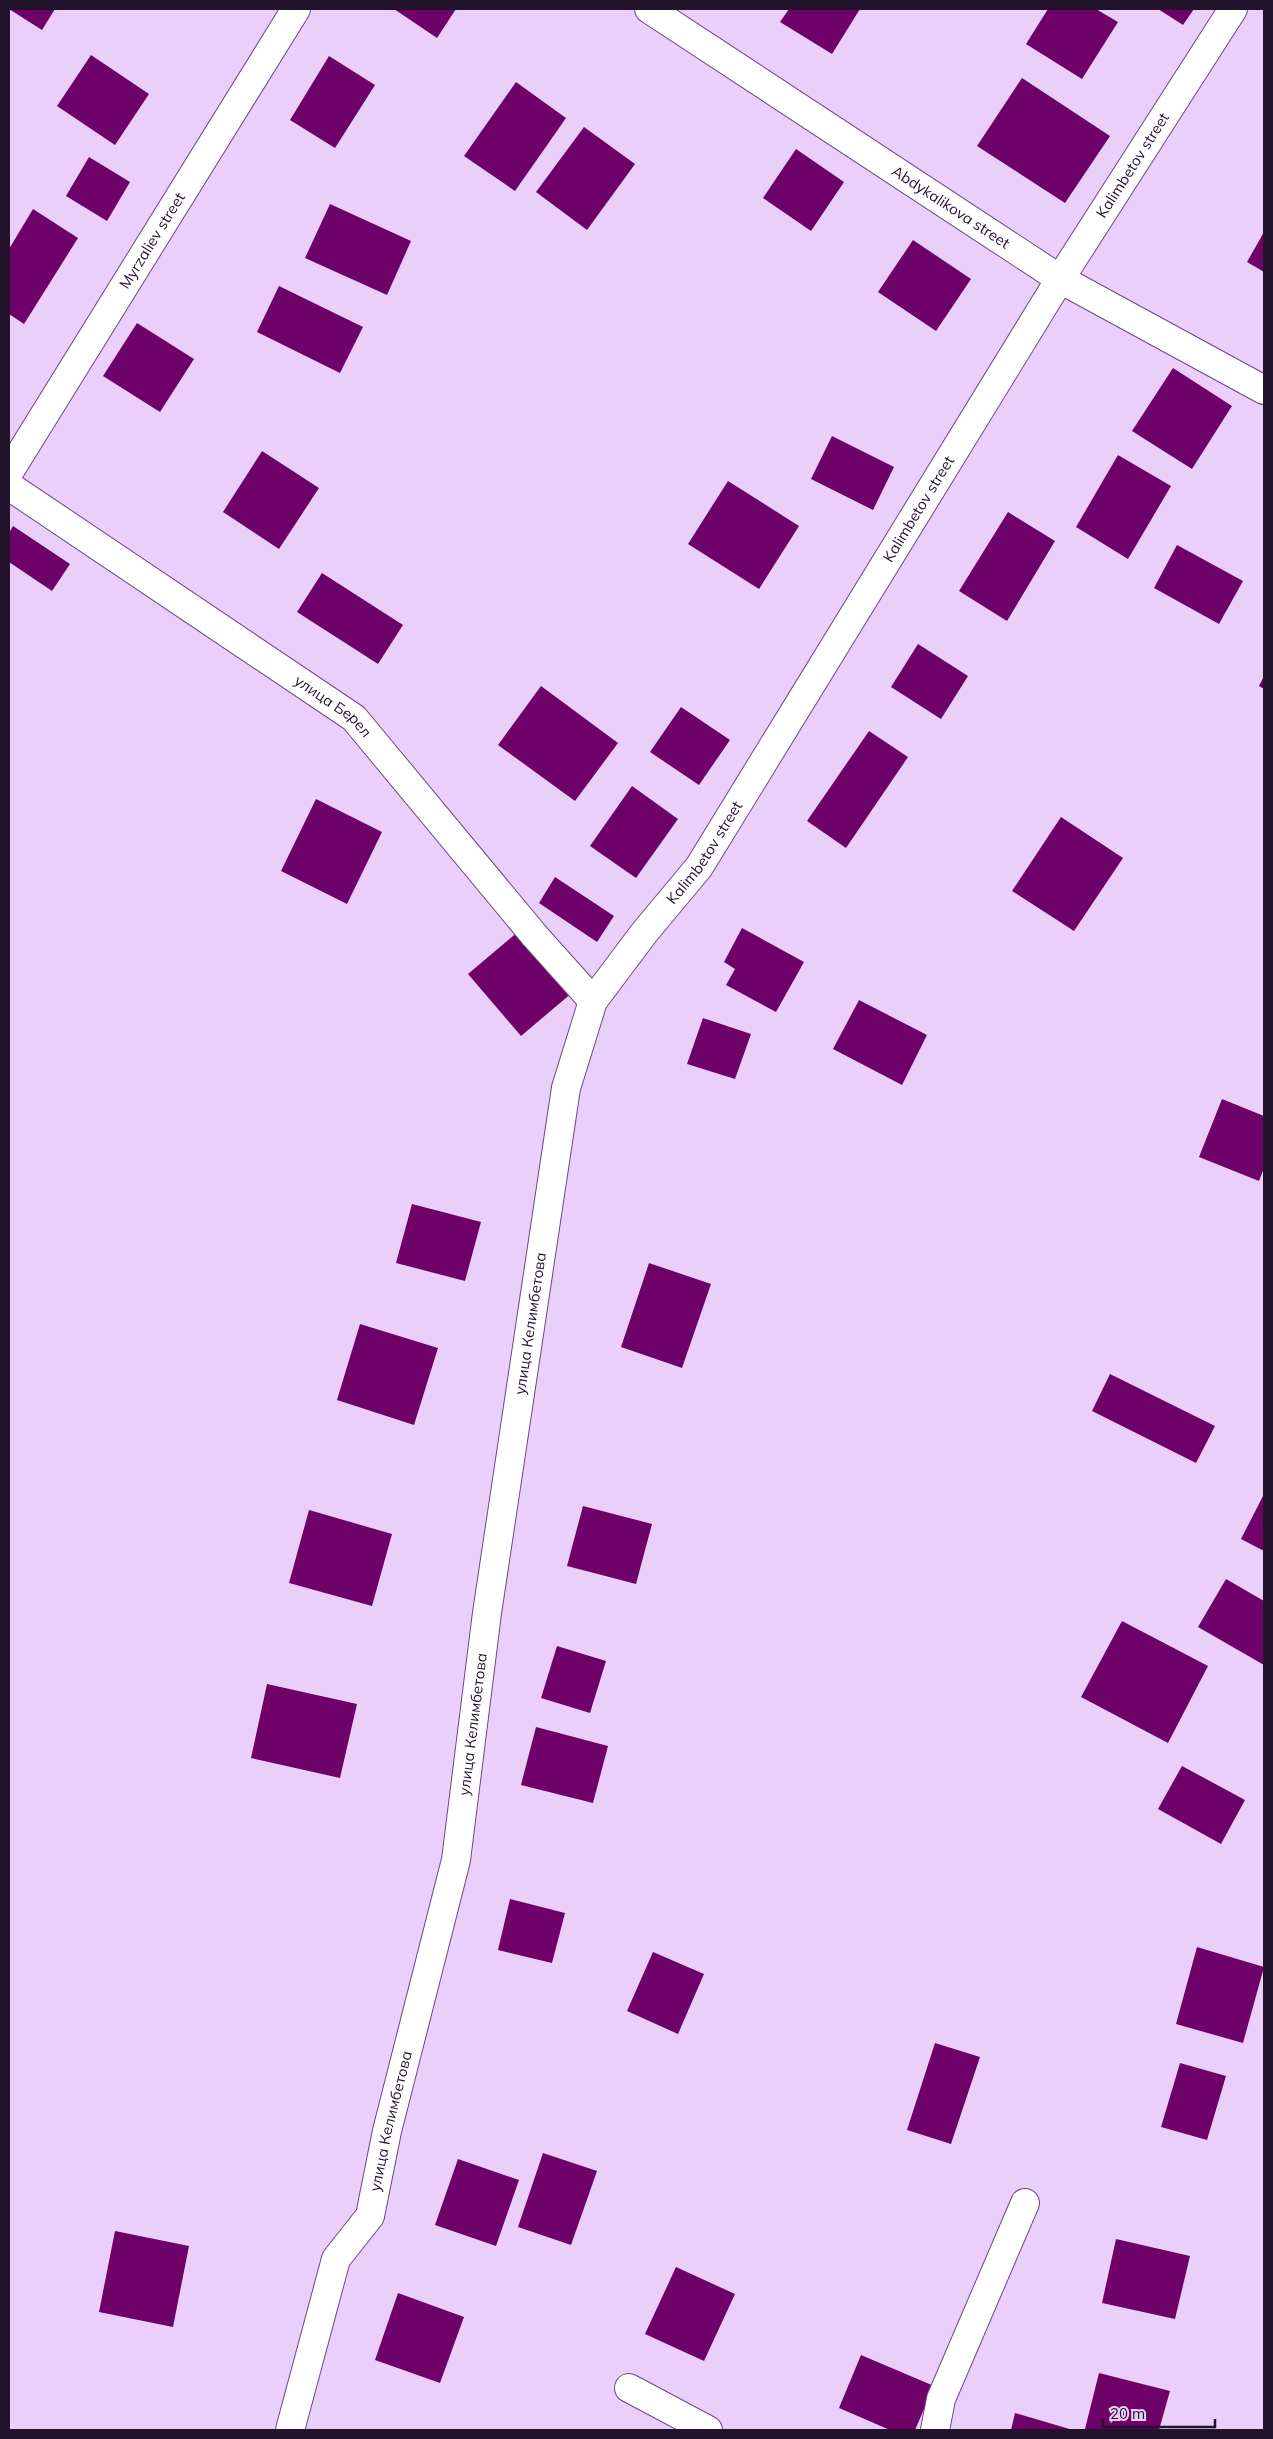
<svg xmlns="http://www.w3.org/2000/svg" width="1273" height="2439" viewBox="0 0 1273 2439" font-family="Mulish,sans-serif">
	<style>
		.building { fill: #6f0268 }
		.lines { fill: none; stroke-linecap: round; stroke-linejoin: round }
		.minor-casing { stroke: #6e4786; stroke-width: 30 }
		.minor { stroke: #fff; stroke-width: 28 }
		.labels { text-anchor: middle; stroke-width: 5; stroke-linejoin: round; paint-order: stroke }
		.street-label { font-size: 15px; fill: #22122b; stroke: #e9cffa }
	</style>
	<rect width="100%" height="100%" fill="#e9cffa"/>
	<!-- building -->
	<g class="building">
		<polygon points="9,9 55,9 42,30"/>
		<polygon points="394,9 456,9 437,38"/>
		<polygon points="789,9 860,9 832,54 780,22"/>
		<polygon points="1048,9 1096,9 1118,22 1082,79 1026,44"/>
		<polygon points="1158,9 1194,9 1183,25"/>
		<polygon points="91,55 149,94 115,145 57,106"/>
		<polygon points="329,56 375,85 335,148 290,120"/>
		<polygon points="1022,78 1110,136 1065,203 977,146"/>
		<polygon points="516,82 566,118 515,191 464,156"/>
		<polygon points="584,127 635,164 587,230 536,192"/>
		<polygon points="796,149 844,182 811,231 763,198"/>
		<polygon points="89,157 130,182 107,221 66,196"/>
		<polygon points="330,204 411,241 387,295 305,258"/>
		<polygon points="33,209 78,238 24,324 9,314 9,249"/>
		<polygon points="1264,232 1264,272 1247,262"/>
		<polygon points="913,240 971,279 936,331 878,292"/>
		<polygon points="279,286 363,327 340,373 257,332"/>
		<polygon points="137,323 194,359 160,412 103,376"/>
		<polygon points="1173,368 1232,406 1192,469 1132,431"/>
		<polygon points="832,436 894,467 873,510 811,479"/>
		<polygon points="262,451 319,488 279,549 223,512"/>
		<polygon points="1118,455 1171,486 1128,559 1076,527"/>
		<polygon points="728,481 799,526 759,589 688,544"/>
		<polygon points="1008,512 1055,541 1007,621 959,591"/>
		<polygon points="13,526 70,564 52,591 9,562 9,533"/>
		<polygon points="1177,545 1243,581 1219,624 1154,588"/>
		<polygon points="322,573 403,625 378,664 297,612"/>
		<polygon points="918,644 968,676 941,719 891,687"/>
		<polygon points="1264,676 1264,689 1259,686"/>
		<polygon points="541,686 618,743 575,801 498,745"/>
		<polygon points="681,707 730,740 699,785 650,752"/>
		<polygon points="869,731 908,757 846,848 807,821"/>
		<polygon points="632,786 678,819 636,878 590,846"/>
		<polygon points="316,799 382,832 347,904 281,871"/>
		<polygon points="1061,817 1123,858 1074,931 1012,891"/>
		<polygon points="555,877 614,916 597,942 539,903"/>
		<polygon points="742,928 804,962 776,1012 726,985 735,969 724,962"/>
		<polygon points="520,930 573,992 521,1036 468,974"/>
		<polygon points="859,1000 927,1035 902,1085 833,1049"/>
		<polygon points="703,1018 751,1034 735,1079 687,1064"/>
		<polygon points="1222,1099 1264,1116 1264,1168 1259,1181 1199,1157"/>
		<polygon points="412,1204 481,1222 465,1281 396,1263"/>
		<polygon points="649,1263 711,1284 682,1368 621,1347"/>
		<polygon points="360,1324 438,1348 414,1425 337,1400"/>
		<polygon points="1110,1374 1215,1426 1196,1463 1092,1411"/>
		<polygon points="1264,1494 1264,1551 1241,1539"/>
		<polygon points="583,1506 652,1524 636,1584 567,1566"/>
		<polygon points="309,1510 392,1534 372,1606 289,1583"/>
		<polygon points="1226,1579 1264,1601 1264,1665 1198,1627"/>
		<polygon points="1122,1621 1208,1666 1168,1743 1081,1697"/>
		<polygon points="557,1646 606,1661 590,1713 541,1698"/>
		<polygon points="267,1684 357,1704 340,1778 251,1758"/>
		<polygon points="536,1727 608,1746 593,1803 521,1785"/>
		<polygon points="1182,1766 1245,1800 1221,1844 1158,1809"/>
		<polygon points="510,1899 565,1913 552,1963 498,1950"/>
		<polygon points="1197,1947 1264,1967 1243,2043 1176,2024"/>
		<polygon points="653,1952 704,1974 678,2034 627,2011"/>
		<polygon points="935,2043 980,2057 951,2144 907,2130"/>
		<polygon points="1180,2063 1226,2076 1207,2140 1161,2127"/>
		<polygon points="543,2153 597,2171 571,2245 518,2227"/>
		<polygon points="458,2159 519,2180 496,2246 435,2225"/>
		<polygon points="115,2231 189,2246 173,2327 99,2312"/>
		<polygon points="1116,2239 1190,2256 1175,2319 1102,2303"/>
		<polygon points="676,2267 735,2294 704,2361 645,2334"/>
		<polygon points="398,2293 464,2317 440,2383 375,2360"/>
		<polygon points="861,2355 934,2386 915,2430 890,2430 839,2408"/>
		<polygon points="1099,2373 1170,2391 1159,2430 1085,2429"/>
		<polygon points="1015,2413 1073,2430 1011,2430"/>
	</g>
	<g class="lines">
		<!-- minor casing -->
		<g class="minor-casing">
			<g id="minor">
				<path id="s1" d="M 649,9 L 1060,279 L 1264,390"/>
				<path id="s2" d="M 9,472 L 296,9"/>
				<path id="s3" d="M 9,486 L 354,718 L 534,935 L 593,1001"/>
				<polyline points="629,2388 708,2430"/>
				<path id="s4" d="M 290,2430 L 336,2259 L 370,2216 L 387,2131 L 456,1860 L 487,1613 L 566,1088 L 593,1001 L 644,933 L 699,867 L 1060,279 L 1233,9"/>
				<polyline points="935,2430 941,2399 1025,2203"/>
			</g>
		</g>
		<!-- minor -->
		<use href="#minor" class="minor"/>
	</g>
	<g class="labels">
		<!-- street labels -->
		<g class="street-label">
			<text dy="5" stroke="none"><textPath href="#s4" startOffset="2465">Kalimbetov street</textPath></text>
			<text dy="5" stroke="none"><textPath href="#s1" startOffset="361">Abdykalikova street</textPath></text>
			<text dy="5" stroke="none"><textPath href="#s2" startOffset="272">Myrzaliev street</textPath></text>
			<text dy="5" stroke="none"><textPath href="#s4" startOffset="2060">Kalimbetov street</textPath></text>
			<text dy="5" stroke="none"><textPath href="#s3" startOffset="392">улица Берел</textPath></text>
			<text dy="5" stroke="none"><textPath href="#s4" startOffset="1655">Kalimbetov street</textPath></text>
			<text dy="5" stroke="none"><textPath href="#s4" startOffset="1140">улица Келимбетова</textPath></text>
			<text dy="5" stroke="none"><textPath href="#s4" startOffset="735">улица Келимбетова</textPath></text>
			<text dy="5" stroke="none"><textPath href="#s4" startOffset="329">улица Келимбетова</textPath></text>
		</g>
	</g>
	<!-- border -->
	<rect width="1273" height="2439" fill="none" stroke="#22122b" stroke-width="20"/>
	<!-- scale -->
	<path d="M1103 2419v8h112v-8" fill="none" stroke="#22122b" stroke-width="2.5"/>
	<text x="1110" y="2419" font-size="15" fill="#22122b" stroke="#e9cffa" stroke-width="4" paint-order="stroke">20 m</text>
</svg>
